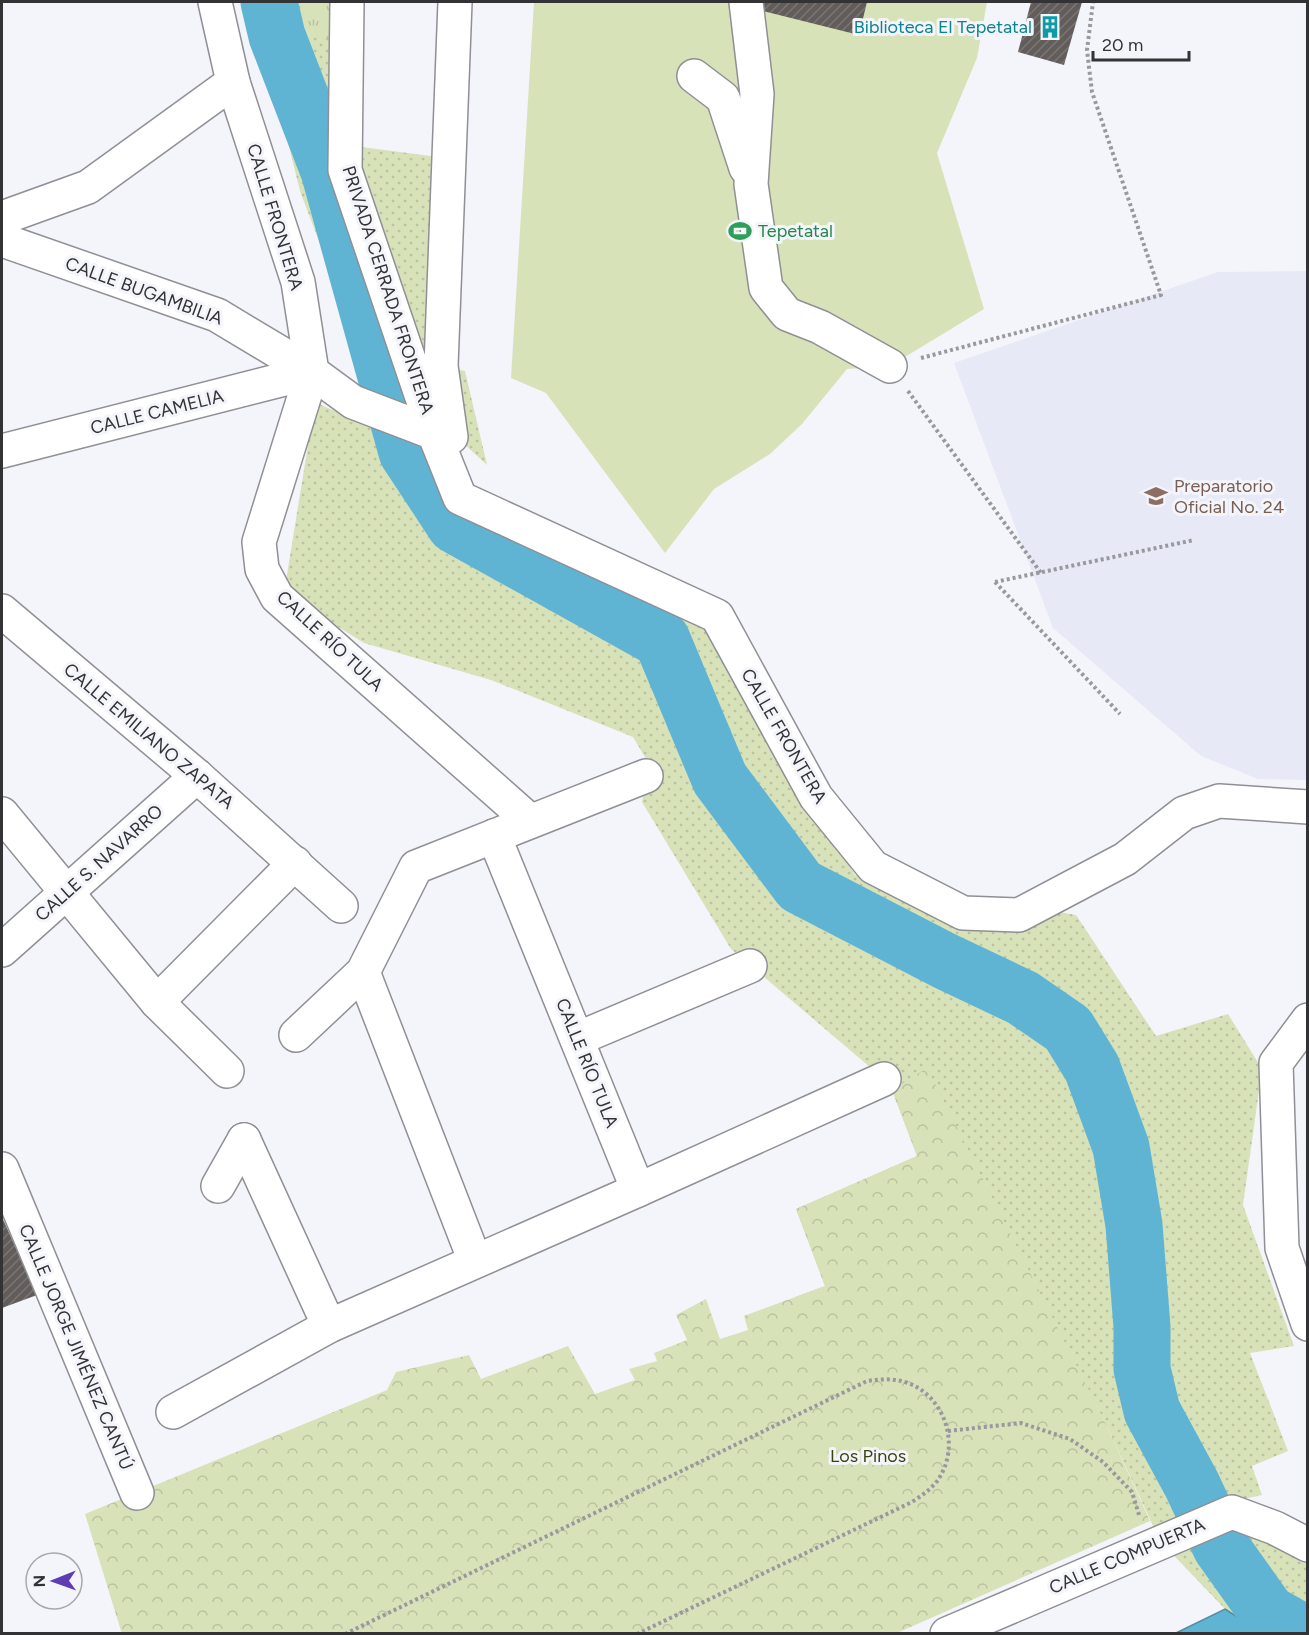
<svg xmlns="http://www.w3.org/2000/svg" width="1309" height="1635" viewBox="0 0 1309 1635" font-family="Figtree,sans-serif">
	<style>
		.built { fill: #e8e9f7 }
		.grass { fill: url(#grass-dots) }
		.forest { fill: url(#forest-crowns) }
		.park { fill: url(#park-tufts) }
		.pitch { fill: #d8e2b9 }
		.water { fill: #60b4d3; stroke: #528da4; stroke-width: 1.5 }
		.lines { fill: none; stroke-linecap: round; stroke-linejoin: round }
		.river { stroke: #60b4d3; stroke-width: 57 }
		.building { fill: url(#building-hatch) }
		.minor-casing { stroke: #8f8f95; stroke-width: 36 }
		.path { stroke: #98989d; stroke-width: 4; stroke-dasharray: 3 3; stroke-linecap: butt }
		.minor { stroke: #fff; stroke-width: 33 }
		.labels { text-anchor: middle; stroke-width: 6; stroke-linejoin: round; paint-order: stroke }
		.culture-label { font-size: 18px; fill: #0d838f; stroke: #f4f4fb; text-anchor: end }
		.street-label { font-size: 18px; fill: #333336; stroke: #f4f4fb }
		.leisure-label { font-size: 18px; fill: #27864d; stroke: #f4f4fb; text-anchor: start }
		.education-label { font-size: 18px; fill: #785e54; stroke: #f4f4fb; text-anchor: start }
		.park-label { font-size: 18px; fill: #3a430f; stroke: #f4f4fb }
	</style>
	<defs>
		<pattern id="grass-dots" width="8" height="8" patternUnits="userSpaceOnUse" patternTransform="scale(1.5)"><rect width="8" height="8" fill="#d8e2b9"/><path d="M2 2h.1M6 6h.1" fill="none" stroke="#bac2a0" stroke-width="1.8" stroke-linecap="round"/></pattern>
		<pattern id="forest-crowns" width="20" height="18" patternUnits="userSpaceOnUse" patternTransform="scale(1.5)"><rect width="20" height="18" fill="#d8e2b9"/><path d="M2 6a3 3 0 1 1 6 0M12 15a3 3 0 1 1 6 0" fill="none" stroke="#bac2a0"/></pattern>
		<pattern id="park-tufts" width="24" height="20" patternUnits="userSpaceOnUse" patternTransform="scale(1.5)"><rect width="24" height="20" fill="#d8e2b9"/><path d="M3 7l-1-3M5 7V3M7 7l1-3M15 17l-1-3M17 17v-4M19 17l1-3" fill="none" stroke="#bac2a0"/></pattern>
		<pattern id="building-hatch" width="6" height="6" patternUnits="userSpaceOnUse" patternTransform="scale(1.5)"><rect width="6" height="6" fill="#625c5a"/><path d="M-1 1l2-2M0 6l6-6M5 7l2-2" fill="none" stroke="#7a7674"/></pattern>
	</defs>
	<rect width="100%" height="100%" fill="#f4f4fb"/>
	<!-- built -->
	<polygon class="built" points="1307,271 1307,780 1258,779 1201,756 1053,628 954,363 1218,272"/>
	<!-- grass -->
	<polygon class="grass" points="253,2 334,2 338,144 431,156 429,338 441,366 465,371 487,465 436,418 473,518 707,631 855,875 1076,915 1156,1036 1228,1014 1262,1069 1243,1205 1294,1346 1250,1353 1288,1451 1252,1466 1262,1495 1226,1503 1307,1554 1307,1633 1262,1633 1225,1609 1160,1541 1105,1422 1066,1349 795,1297 825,1286 796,1209 917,1156 892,1090 884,1079 731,949 642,802 648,762 633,737 491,680 364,643 284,593 315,402 385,434 377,395 300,191"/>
	<!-- forest -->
	<polygon class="forest" points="927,1068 1105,1422 1150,1521 897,1633 122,1634 85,1514 387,1390 396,1372 469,1355 481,1379 568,1346 595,1394 635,1380 629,1369 657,1361 654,1353 687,1340 676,1315 706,1299 720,1339 748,1330 744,1316 825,1286 796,1209 917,1156 892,1090"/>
	<!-- park -->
	<polygon class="park" points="281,2 334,2 334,39 286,34"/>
	<!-- pitch -->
	<polygon class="pitch" points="534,2 987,2 977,58 937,153 984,309 890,366 847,369 802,424 770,454 714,489 665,553 546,393 511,378"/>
	<!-- water -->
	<polygon class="water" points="1225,1609 1262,1633 1176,1633"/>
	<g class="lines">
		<!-- river -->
		<polyline class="river" points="269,2 277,36 329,171 407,452 455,525 662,640 720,779 800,886 945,961 1023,998 1068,1029 1092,1068 1121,1147 1134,1225 1142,1327 1142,1369 1152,1411 1192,1485 1221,1547 1268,1613 1305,1634"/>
	</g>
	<!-- building -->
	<g class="building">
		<polygon points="756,2 867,2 859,35 755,9"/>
		<polygon points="1031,2 1082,2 1064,65 1018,52"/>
		<polygon points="2,1217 37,1295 2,1308"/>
	</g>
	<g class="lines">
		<!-- minor casing -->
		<g class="minor-casing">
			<g id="minor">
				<polyline points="215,2 233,82 298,282 312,372 259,542 262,569 277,597 530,821"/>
				<polyline points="347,2 345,170 434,433 460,498 717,616 816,797 873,867 963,913 1019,915 1125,859 1184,813 1219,801 1308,807"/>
				<polyline points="746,2 757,94 751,184 766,288 787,314 820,327 890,366"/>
				<polyline points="694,76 723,98 746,168"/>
				<polyline points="2,218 88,187 233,82"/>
				<polyline points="2,240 217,315 312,372 353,402 434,433"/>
				<polyline points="451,437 441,366 455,2"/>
				<polyline points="2,451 312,372"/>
				<polyline points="2,611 197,776 341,906"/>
				<polyline points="2,814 157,1002 227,1071"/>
				<polyline points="494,836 638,1190"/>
				<polyline points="2,950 197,776"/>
				<polyline points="363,972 475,1261"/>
				<polyline points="157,1002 295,863"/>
				<polyline points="1308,1020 1276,1063 1282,1248 1308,1324"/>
				<polyline points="296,1035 363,972 416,867 646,776"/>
				<polyline points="577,1039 750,966"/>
				<polyline points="244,1140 329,1326"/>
				<polyline points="2,1169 137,1493"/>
				<polyline points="218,1186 244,1140"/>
				<polyline points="173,1412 329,1326 638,1190 884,1079"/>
				<polyline points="947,1634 1232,1512 1275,1528 1308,1545"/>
			</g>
		</g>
		<!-- path -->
		<g class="path">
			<polyline points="921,358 1161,295 1092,92 1087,50 1093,2"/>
			<polyline points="908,391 1041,573"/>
			<polyline points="995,582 1194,540"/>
			<polyline points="995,582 1120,714"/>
			<polyline points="948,1431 1021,1423 1070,1439 1103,1462 1132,1492 1139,1515"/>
			<path d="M 345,1634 L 867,1381 C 881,1379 894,1378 908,1383 C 943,1396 959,1440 942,1473 C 936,1486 924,1494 912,1502 L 637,1634"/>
		</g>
		<!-- minor -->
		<use href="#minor" class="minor"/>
	</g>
	<!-- icons -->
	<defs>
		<g id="building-bare" transform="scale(1.8)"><path d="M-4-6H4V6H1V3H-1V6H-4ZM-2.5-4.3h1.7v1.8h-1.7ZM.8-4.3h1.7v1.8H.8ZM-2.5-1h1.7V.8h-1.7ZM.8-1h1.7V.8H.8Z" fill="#0f9aa8" stroke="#f4f4fb" stroke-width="2.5" paint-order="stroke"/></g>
		<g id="stadium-bare" transform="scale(1.8)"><path d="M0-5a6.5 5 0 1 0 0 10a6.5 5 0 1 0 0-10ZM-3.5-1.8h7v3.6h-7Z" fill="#2e9e5b" stroke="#f4f4fb" stroke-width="2.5" paint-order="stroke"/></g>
		<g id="school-bare" transform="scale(1.8)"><path d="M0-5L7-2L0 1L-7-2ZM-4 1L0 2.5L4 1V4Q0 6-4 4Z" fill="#8d6e63" stroke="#f4f4fb" stroke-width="2.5" paint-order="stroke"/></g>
	</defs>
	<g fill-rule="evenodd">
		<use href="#building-bare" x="1050" y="27"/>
		<use href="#stadium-bare" x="740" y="231"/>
		<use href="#school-bare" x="1156" y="496"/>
	</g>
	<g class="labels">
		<!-- culture labels -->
		<g class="culture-label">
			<text x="1032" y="33">Biblioteca El Tepetatal</text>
		</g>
		<!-- street labels -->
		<g class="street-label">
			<text transform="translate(275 217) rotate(73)" y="6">CALLE FRONTERA</text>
			<text transform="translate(388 290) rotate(72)" y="6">PRIVADA CERRADA FRONTERA</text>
			<text transform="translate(144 291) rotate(20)" y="6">CALLE BUGAMBILIA</text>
			<text transform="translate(157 412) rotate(-14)" y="6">CALLE CAMELIA</text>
			<text transform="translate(330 641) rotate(43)" y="6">CALLE RÍO TULA</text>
			<text transform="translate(149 736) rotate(40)" y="6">CALLE EMILIANO ZAPATA</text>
			<text transform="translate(784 736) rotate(60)" y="6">CALLE FRONTERA</text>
			<text transform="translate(99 863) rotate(-42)" y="6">CALLE S. NAVARRO</text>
			<text transform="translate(587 1063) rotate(68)" y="6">CALLE RÍO TULA</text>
			<text transform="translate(76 1347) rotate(67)" y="6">CALLE JORGE JIMÉNEZ CANTÚ</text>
			<text transform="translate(1127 1556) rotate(-23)" y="6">CALLE COMPUERTA</text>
		</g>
		<!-- leisure labels -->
		<g class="leisure-label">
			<text x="758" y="237">Tepetatal</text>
		</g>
		<!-- education labels -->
		<g class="education-label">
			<text x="1174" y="492">Preparatorio<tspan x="1174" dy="21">Oficial No. 24</tspan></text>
		</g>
		<!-- park labels -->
		<g class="park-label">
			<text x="868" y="1462">Los Pinos</text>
		</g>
	</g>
	<!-- border -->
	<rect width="1309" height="1635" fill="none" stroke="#333336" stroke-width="6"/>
	<!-- north arrow -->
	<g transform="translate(54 1581) rotate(269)"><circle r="28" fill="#f4f4fb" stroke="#a7a7ac" stroke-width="1.5"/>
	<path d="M0-4.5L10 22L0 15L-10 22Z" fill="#5d3cb4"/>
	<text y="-9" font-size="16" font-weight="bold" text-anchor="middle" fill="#333336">N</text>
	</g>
	<!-- scale -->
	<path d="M1093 51v9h96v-9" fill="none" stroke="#333336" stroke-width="3"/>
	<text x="1102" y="51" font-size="18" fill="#333336" stroke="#f4f4fb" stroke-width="4.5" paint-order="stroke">20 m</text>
</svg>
